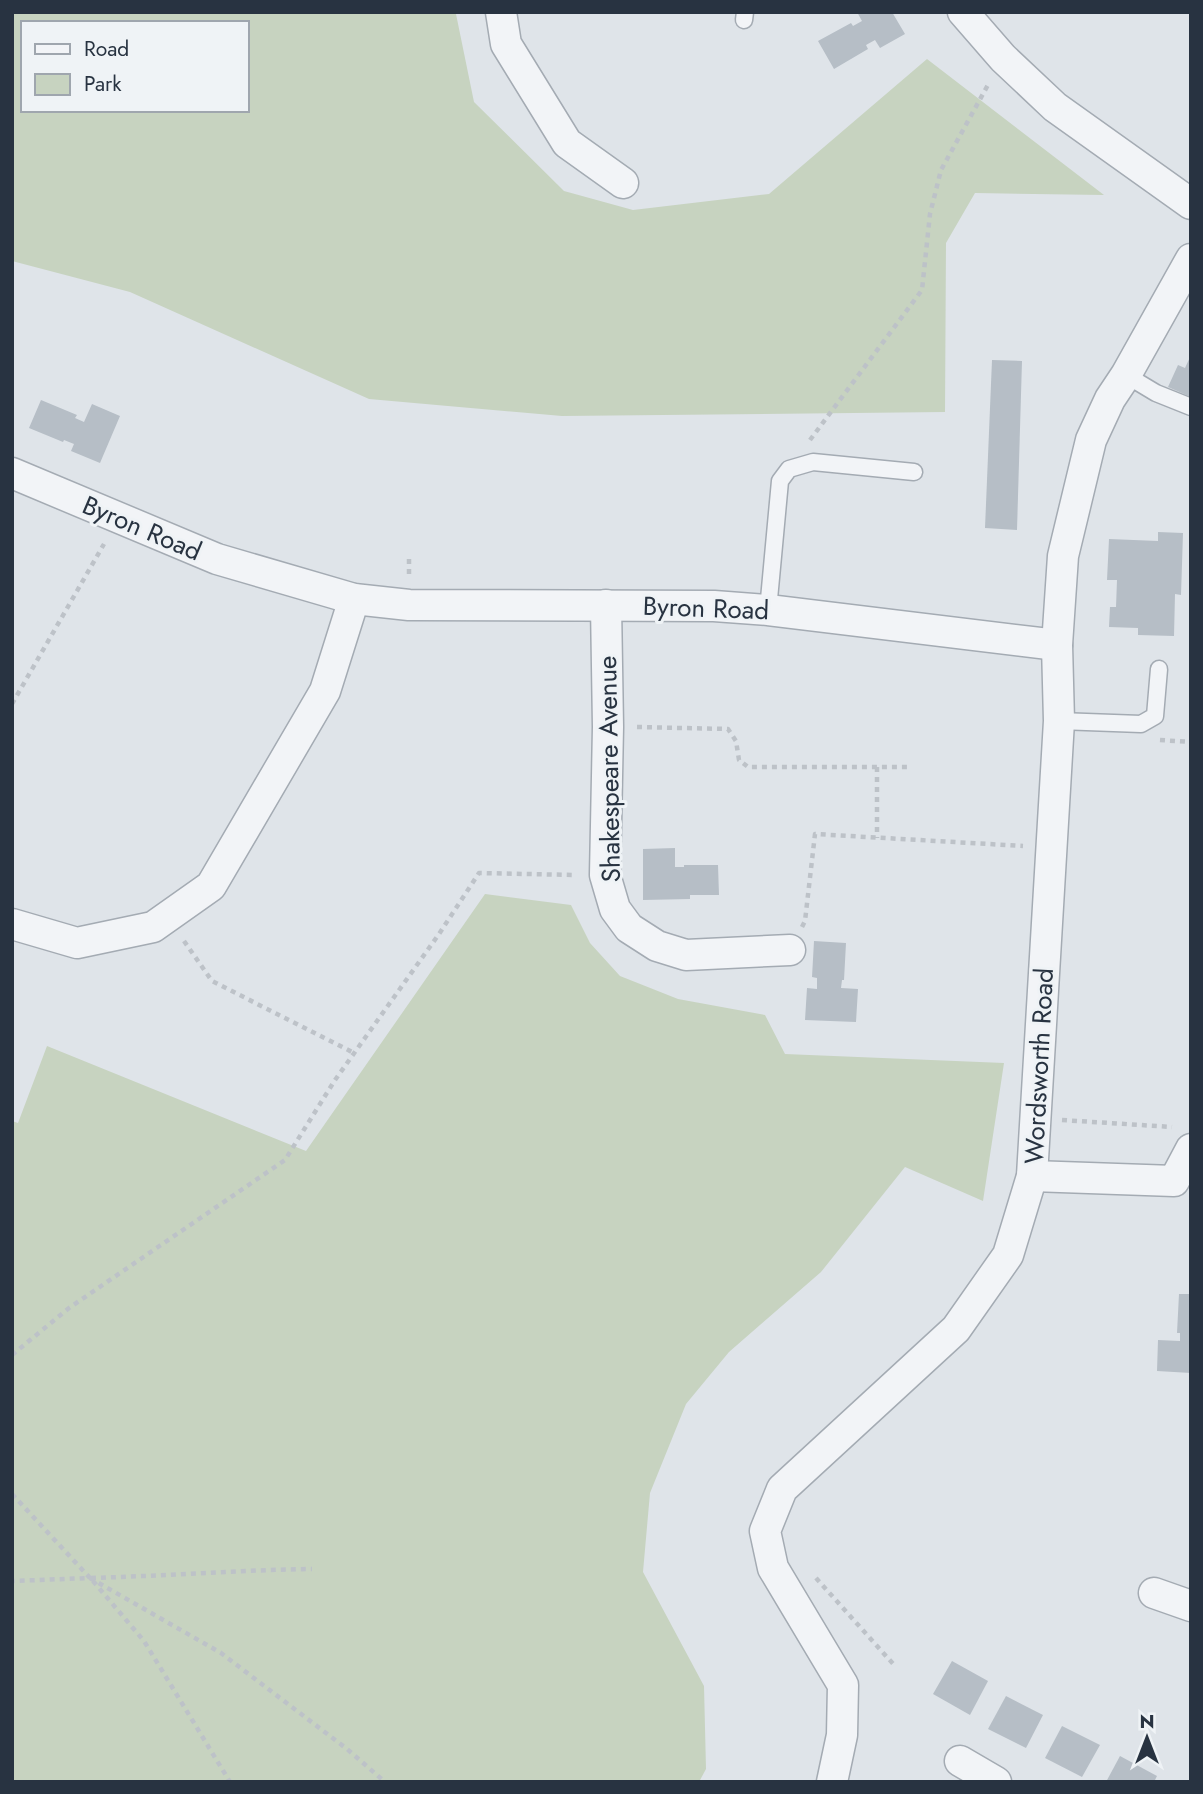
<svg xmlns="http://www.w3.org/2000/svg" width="1203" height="1794" viewBox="0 0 1203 1794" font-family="Jost,sans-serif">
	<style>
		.green { fill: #c7d3c0; fill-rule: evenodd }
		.building { fill: #b6bec6 }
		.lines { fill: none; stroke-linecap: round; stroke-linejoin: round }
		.lane-casing { stroke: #a4abb3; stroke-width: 19 }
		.street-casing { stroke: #a4abb3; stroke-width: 33 }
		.path { stroke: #bdc2c8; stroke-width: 4.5; stroke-dasharray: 5 5; stroke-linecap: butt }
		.lane { stroke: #f2f4f7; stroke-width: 16 }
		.street { stroke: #f2f4f7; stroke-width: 30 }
		.labels { text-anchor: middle; stroke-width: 6; stroke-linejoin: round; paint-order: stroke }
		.street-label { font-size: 26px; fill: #283341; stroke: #eff3f6 }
	</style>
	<rect width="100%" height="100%" fill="#dfe4e9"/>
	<!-- green -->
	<g class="green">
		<path d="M 12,12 L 445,12 L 456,14 L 474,102 L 564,191 L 633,210 L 769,194 L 927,59 L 1104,195 L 975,193 L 946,243 L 945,412 L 562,416 L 369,399 L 130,292 L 12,261 ZM 23,23 L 247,23 L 247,110 L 23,110 Z"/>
		<polygon points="485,894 571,905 590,943 620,976 678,999 765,1015 785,1054 1004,1063 983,1201 905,1167 821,1272 729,1352 686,1404 650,1493 643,1572 704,1686 706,1769 699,1782 12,1782 12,1121 18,1123 47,1046 306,1151"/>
	</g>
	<!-- building -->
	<g class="building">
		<polygon points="857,12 892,12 905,34 880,48 875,40 866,45 868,49 834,69 818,41 851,23 853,26 862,21"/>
		<polygon points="1191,355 1191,397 1168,387 1178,365 1185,368"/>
		<polygon points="992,360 1022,361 1017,530 985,528"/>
		<polygon points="41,400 77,415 75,418 84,422 92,404 120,416 100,463 71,451 74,444 64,440 63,442 29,428"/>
		<polygon points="1158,532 1183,533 1181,595 1175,594 1174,636 1138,635 1138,628 1109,627 1110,607 1116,607 1117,580 1107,580 1109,539 1158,541"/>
		<polygon points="675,848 675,867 684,867 684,865 718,865 719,895 690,895 690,899 643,900 643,849"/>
		<polygon points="814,941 846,943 844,980 842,980 841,988 858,989 856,1022 805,1020 807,988 817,989 817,978 812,977"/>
		<polygon points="1179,1294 1191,1294 1191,1373 1157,1371 1158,1340 1180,1341 1180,1333 1177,1333"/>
		<polygon points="952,1661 988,1681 970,1715 933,1694"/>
		<polygon points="1006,1696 1043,1715 1026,1748 988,1729"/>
		<polygon points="1062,1726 1100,1745 1082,1777 1045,1758"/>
		<polygon points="1120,1756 1157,1776 1154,1782 1106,1782"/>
	</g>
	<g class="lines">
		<!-- lane casing -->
		<g class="lane-casing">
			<g id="lane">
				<polyline points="744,20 745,12"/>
				<polyline points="1126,375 1156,393 1191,407"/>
				<polyline points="768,610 780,481 789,469 813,462 914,472"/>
				<polyline points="1059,721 1141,724 1155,716 1159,669"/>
			</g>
		</g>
		<!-- street casing -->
		<g class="street-casing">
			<g id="street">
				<polyline points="501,12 506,44 567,143 623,183"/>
				<polyline points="963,12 1003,58 1055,107 1191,204"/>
				<polyline points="12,473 217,559 354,599 409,605 714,606 768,610 1057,645"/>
				<polyline points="606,605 608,727 605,875 615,909 629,928 657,946 686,955 790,950"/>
				<polyline points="12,924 77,943 153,927 211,886 325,691 354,599"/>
				<polyline points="1032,1176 1174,1181 1191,1149"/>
				<polyline points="1154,1593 1191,1606"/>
				<polyline points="960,1761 996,1782"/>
				<polyline points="832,1782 842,1735 843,1685 773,1568 765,1531 782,1489 956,1329 1008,1255 1032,1176 1059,721 1057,645 1063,556 1091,440 1110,399 1126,375 1191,259"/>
			</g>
		</g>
		<!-- path -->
		<g class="path">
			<polyline points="810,440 922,290 930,214 941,170 989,83"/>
			<polyline points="409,559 409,576"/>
			<polyline points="12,704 104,544"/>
			<polyline points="637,727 728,729 736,741 739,760 748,767 909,767"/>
			<polyline points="1160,740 1191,742"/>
			<polyline points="877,767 877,838"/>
			<polyline points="802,927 805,921 815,834 1023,846"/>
			<polyline points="184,941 212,981 354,1053"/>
			<polyline points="1062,1120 1172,1127"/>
			<polyline points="12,1355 69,1308 285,1160 335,1080 439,934 479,873 576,875"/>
			<polyline points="12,1494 90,1578 12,1581"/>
			<polyline points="90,1578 221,1653 347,1749 385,1782"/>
			<path d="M 91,1578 C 164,1576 238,1570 312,1569"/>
			<polyline points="816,1578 895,1666"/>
			<polyline points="93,1581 144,1641 230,1782"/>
		</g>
		<!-- lane -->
		<use href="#lane" class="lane"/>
		<!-- street -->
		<use href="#street" class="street"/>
	</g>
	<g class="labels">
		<!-- street labels -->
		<g class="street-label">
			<text transform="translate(142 528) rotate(23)" y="9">Byron Road</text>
			<text transform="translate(706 608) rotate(2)" y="9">Byron Road</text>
			<text transform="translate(609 769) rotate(-91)" y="9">Shakespeare Avenue</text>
			<text transform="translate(1039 1066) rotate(-87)" y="9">Wordsworth Road</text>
		</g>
	</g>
	<!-- border -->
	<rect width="1203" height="1794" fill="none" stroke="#283341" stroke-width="28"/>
	<!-- legend -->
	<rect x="21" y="21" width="228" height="91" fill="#eff3f6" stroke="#9fa6ae" stroke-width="2"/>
	<rect x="35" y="44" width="35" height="10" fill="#f2f4f7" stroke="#9fa6ae" stroke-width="2"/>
	<text x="84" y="56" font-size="21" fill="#283341">Road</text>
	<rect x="35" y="74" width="35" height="21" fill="#c7d3c0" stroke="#9fa6ae" stroke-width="2"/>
	<text x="84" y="91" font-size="21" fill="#283341">Park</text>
	<!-- north arrow -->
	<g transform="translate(1147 1738)" stroke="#eff3f6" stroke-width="5" paint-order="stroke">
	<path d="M0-5L12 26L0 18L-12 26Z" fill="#283341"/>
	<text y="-10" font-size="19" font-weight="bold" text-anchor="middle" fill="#283341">N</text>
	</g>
</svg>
